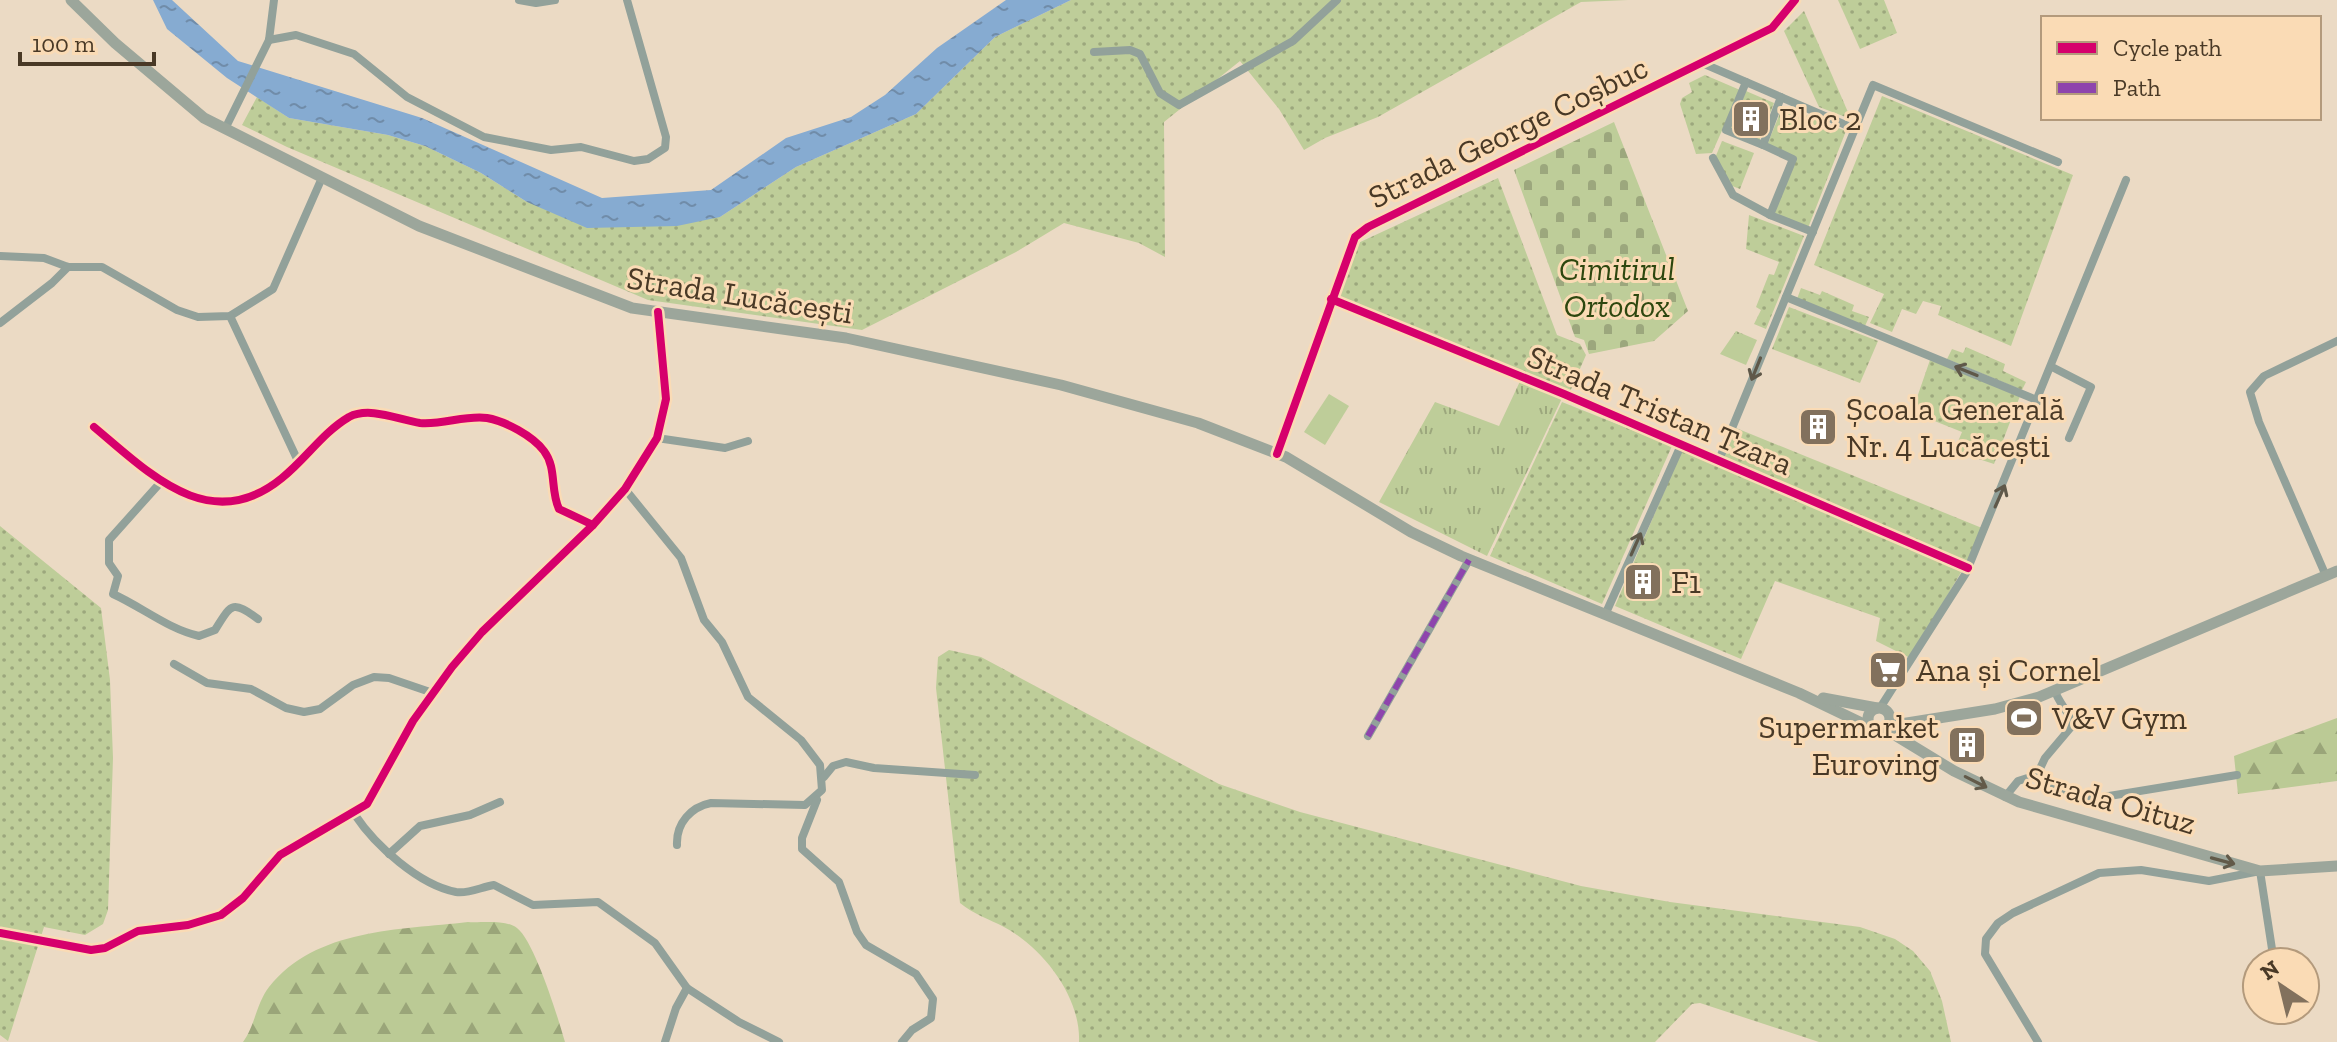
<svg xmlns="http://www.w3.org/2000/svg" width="2337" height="1042" viewBox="0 0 2337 1042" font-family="'Zilla Slab',serif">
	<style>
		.grass { fill: url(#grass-dots) }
		.forest { fill: url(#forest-firs) }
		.cemetery { fill: url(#cemetery-stones) }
		.park { fill: url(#park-tufts) }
		.pitch { fill: #becd99 }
		.water { fill: url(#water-ripples) }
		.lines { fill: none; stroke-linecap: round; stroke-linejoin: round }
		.street { stroke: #92a19a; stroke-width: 8 }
		.secondary { stroke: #9ca69b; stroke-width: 11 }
		.quiet { stroke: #8e44ad; stroke-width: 6; stroke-dasharray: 12 6; stroke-linecap: butt }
		.cycleway-casing { stroke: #fadbb5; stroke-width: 13 }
		.cycleway { stroke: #d6006c; stroke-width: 8 }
		.oneway { stroke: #5f5849 }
		.oneway2 { stroke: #625a49 }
		.labels { text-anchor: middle; stroke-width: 6; stroke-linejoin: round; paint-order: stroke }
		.poi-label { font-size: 32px; fill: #493926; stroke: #fadbb5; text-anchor: start }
		.street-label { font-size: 32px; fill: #493926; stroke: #fadbb5 }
		.park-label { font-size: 32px; font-style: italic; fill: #2d470f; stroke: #fadbb5 }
	</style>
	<defs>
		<pattern id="grass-dots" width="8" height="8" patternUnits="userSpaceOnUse" patternTransform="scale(2)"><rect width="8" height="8" fill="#becd99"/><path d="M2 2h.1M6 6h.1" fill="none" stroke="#9ca77d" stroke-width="1.8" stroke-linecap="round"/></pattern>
		<pattern id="forest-firs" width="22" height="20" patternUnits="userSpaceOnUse" patternTransform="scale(2)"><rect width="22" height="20" fill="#bbca95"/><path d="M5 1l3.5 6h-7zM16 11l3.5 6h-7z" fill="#9aa579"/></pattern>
		<pattern id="cemetery-stones" width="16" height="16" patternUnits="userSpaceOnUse" patternTransform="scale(2)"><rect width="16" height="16" fill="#becd99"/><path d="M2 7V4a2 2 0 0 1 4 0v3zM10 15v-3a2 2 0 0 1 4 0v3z" fill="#9ca77d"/></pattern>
		<pattern id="park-tufts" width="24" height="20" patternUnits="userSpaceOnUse" patternTransform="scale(2)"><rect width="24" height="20" fill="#becd99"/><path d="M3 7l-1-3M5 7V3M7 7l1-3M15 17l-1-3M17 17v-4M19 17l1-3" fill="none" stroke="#9ca77d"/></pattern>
		<pattern id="water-ripples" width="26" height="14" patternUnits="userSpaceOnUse" patternTransform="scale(2)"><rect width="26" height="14" fill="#86abd1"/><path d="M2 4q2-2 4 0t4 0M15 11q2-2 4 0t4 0" fill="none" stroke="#708ca9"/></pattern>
	</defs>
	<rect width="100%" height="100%" fill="#ebdac4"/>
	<!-- grass -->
	<g class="grass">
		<polygon points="1071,0 1628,0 1581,2 1378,117 1325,138 1304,150 1279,109 1240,61 1164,122 1165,257 1139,243 1064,223 1016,252 862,330 648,300 287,147 242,125 257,97 289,118 388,135 425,146 481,173 527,202 720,217 796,167 916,114 995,37"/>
		<polygon points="1838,0 1884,0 1897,33 1860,49"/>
		<polygon points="1804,11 1851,119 1819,107 1784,31"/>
		<polygon points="1705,75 1740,90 1712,153 1696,154 1680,104 1682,98 1692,92 1689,83"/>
		<polygon points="1746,91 1774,103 1759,141 1730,129"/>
		<polygon points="1882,96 2073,175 2011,346 1938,315 1941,306 1923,301 1916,314 1902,309 1892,332 1870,323 1884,294 1814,265"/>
		<polygon points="1783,106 1846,131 1808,228 1774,213 1796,158 1767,145"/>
		<polygon points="1722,141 1754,153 1740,189 1727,184 1715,158"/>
		<polygon points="1498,178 1557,335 1580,344 1586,355 1569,394 1337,301 1356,244"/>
		<polygon points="1749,215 1804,236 1766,329 1754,324 1761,310 1756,307 1769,274 1774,275 1779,262 1746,249"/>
		<polygon points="1801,288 1820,295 1822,291 1854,305 1852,311 1869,317 1865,326 1797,299"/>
		<polygon points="1789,307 1878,341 1860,383 1772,349"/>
		<polygon points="1966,347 2005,364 2003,371 2026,382 2022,390 1947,359 1952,349 1963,353"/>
		<polygon points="1930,360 2020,396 1994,464 1954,451 1962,432 1912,412"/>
		<polygon points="1562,402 1672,446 1602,604 1490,556"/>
		<polygon points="1736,428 1982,528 1966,563 1723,459"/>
		<polygon points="1682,450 1963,569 1910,658 1876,641 1880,618 1775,581 1741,659 1615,606"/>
		<polygon points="0,526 101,608 110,680 113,758 108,910 103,924 85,935 44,927 8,1041 0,1035"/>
		<path d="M 949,650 L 981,657 L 1219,784 L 1300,812 L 1581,886 L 1670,902 L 1860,927 L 1895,939 L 1913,951 L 1930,971 L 1942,1001 L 1951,1042 L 1819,1042 L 1700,1003 L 1692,1004 L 1655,1042 L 1079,1042 C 1081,997 1043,948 1004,927 C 989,919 973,914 960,903 L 936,688 L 938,657 Z"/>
	</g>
	<!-- forest -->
	<g class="forest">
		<polygon points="2337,718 2337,781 2238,794 2234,756"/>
		<path d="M 468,922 C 481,923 505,919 517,928 C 535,942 558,1018 565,1042 L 243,1042 C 255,1026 256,1004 269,987 C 316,928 400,930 468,922 Z"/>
	</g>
	<!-- cemetery -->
	<polygon class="cemetery" points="1614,122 1688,311 1654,341 1589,354 1584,340 1575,337 1514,170"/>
	<!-- park -->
	<g class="park">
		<polygon points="1736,331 1757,340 1746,365 1720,354"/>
		<polygon points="1522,377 1564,394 1487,556 1379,502 1435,402 1499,426"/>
	</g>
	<!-- pitch -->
	<polygon class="pitch" points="1329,394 1349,406 1325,445 1304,432"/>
	<!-- water -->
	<polygon class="water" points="153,0 172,0 238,61 422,118 602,198 711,190 786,138 851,117 885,95 937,48 1006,0 1071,0 995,37 916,114 796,167 720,217 677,226 587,228 527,202 481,173 425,146 388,135 289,118 227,78 167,29"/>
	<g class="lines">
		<!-- street -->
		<g class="street">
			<polyline points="519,0 536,3 555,0"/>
			<polyline points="269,40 296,35 354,54 407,97 484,137 551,150 581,147 634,161 648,159 665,148 666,137 627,0"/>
			<polyline points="1094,52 1130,50 1140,54 1160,93 1179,105 1293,41 1337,0"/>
			<polyline points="1702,63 1855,129"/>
			<polyline points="1746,82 1726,130 1763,145 1781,97"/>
			<polyline points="225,129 269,40 274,0"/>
			<polyline points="1763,145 1793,159 1770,215 1813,232"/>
			<polyline points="1713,158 1733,195 1770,215"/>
			<polyline points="0,256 44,258 68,267 102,267 177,310 198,317 230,316 273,289 321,180"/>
			<polyline points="1786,297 2039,401"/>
			<polyline points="1331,299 1564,394 1968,568"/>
			<polyline points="230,316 298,461"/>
			<polyline points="0,323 52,283 68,267"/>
			<polyline points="2052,367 2091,387 2069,438"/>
			<path d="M 94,427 C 149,473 210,537 282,478 C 306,459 322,433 349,417 C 370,406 399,420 420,423 C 443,425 465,415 487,418 C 505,421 533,436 544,451 C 557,468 550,490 559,509 L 593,525"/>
			<polyline points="657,438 725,448 748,441"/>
			<polyline points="1719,460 1873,85 2058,162"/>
			<path d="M 160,483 L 109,540 L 109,563 L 118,576 L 113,594 C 142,607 168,629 199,636 L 215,630 C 231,605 231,599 258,619"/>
			<path d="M 625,489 L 681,558 L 704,620 L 722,642 L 748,697 L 801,740 L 820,765 L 822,790 L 805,805 L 711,803 C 691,807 676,823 677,845"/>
			<polyline points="2326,576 2259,422 2250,392 2264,376 2337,341"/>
			<polyline points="1605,615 1682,443"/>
			<polyline points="174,664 207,683 251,689 286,708 304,712 320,709 353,685 374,677 389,678 433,693"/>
			<polyline points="1880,708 1966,573 2126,180"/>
			<polyline points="1368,736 1469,560"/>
			<polyline points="2037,775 2067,792 2097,798 2237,775"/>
			<polyline points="824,777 833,766 846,762 874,768 975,775"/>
			<path d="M 2005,797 L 2018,781 L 2037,775 L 2045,758 L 2072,726 C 2071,713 2059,704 2055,691"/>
			<polyline points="817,800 802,838 802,849 839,882 857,932 866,945 916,974 933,999 931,1018 912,1030 902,1042"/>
			<path d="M 355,815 C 375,845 419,885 456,892 C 469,894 481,887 494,885 L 533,905 L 598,902 L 655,943 L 687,988 L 739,1022 L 779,1042"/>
			<polyline points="389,854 420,826 470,815 500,802"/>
			<polyline points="0,933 91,950 105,948 138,931 188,925 221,915 243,898 280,855 367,804 413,721 452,667 482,632 593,525 625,489 657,438 666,399 658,312"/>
			<polyline points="2278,1010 2278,1020"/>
			<polyline points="665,1042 676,1008 687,988"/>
			<polyline points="2038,1042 1985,954 1986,939 1998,923 2013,913 2099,873 2141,870 2209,881 2260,871 2274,962"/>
		</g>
		<!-- secondary -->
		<g class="secondary">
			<polyline points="71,0 115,43 204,118 419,226 632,308 846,338 1061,385 1198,423 1286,457 1411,532 1461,556 1799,693 1874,729"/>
			<polyline points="1277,454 1355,237 1368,227 1772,28 1795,0"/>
			<polyline points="1823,698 1877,708"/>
			<circle cx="1879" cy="719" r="11"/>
			<polyline points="1888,726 1995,709 2039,697 2337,571"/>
			<polyline points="1885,729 1954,771 2019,802 2260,871 2337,866"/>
		</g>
		<!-- quiet -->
		<polyline class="quiet" points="1368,736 1469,560"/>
		<!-- cycleway casing -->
		<g class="cycleway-casing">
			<g id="cycleway">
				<polyline points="1331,299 1564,394 1968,568"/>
				<path d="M 94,427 C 149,473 210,537 282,478 C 306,459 322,433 349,417 C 370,406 399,420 420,423 C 443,425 465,415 487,418 C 505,421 533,436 544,451 C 557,468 550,490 559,509 L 593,525"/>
				<polyline points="1277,454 1355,237 1368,227 1772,28 1795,0"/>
				<polyline points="0,933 91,950 105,948 138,931 188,925 221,915 243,898 280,855 367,804 413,721 452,667 482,632 593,525 625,489 657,438 666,399 658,312"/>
			</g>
		</g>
		<!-- cycleway -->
		<use href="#cycleway" class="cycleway"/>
	</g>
	<!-- one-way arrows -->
	<defs><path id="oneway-shaft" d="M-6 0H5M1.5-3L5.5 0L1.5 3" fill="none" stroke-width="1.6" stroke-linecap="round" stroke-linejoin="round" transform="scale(2)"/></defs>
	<g class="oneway">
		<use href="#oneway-shaft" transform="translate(1756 369) rotate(112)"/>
		<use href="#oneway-shaft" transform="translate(1966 371) rotate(-158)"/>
		<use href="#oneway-shaft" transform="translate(2000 496) rotate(-66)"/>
		<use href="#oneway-shaft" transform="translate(1636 544) rotate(-66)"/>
	</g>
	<g class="oneway2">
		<use href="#oneway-shaft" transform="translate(1976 782) rotate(27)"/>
		<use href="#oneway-shaft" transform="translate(2223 861) rotate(15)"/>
	</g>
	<!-- icons -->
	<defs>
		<g id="building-square" transform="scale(2)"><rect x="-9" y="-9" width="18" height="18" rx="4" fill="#82715d" stroke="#fadbb5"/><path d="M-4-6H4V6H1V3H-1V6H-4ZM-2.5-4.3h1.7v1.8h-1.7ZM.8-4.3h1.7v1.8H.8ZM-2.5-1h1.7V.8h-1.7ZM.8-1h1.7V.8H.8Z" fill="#fff"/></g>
		<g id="supermarket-square" transform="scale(2)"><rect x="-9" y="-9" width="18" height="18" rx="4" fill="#82715d" stroke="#fadbb5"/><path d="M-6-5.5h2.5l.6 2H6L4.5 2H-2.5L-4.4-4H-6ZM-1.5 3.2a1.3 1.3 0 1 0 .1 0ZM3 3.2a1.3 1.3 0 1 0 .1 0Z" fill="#fff"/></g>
		<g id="stadium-square" transform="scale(2)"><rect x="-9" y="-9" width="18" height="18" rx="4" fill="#82715d" stroke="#fadbb5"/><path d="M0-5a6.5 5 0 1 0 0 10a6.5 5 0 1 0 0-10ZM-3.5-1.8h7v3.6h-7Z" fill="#fff"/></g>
	</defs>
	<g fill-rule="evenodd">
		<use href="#building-square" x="1751" y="119"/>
		<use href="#building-square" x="1818" y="427"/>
		<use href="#building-square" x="1643" y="582"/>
		<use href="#supermarket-square" x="1888" y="670"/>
		<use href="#stadium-square" x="2024" y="718"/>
		<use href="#building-square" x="1967" y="745"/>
	</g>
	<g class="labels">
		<!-- poi labels -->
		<g class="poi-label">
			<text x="1779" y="130">Bloc 2</text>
			<text x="1846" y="420">Școala Generală<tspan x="1846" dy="37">Nr. 4 Lucăcești</tspan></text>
			<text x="1671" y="593">F1</text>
			<text x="1916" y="681">Ana și Cornel</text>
			<text x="2052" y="729">V&amp;V Gym</text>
			<text x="1939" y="738" text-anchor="end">Supermarket<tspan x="1939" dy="37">Euroving</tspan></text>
		</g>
		<!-- street labels -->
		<g class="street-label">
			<text transform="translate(1508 132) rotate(-26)" y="11">Strada George Coșbuc</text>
			<text transform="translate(740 295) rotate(9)" y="11">Strada Lucăcești</text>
			<text transform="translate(1660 410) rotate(23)" y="11">Strada Tristan Tzara</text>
			<text transform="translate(2111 800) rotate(16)" y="11">Strada Oituz</text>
		</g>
		<!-- park labels -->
		<g class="park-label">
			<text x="1617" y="280">Cimitirul<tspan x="1617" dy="37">Ortodox</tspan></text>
		</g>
	</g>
	<!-- legend -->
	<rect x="2041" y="16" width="280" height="104" fill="#fadbb5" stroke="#b39a7c" stroke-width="2"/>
	<rect x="2057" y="42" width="40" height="12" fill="#d6006c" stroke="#b39a7c" stroke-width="2"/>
	<text x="2113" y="56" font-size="24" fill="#493926">Cycle path</text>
	<rect x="2057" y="82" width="40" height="12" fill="#8e44ad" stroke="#b39a7c" stroke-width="2"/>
	<text x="2113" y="96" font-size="24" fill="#493926">Path</text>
	<!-- north arrow -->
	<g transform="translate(2281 986) rotate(325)"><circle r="38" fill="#fadbb5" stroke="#b39a7c" stroke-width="2"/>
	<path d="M0-6L14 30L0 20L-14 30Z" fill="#82715d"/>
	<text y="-12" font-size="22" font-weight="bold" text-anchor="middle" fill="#493926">N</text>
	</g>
	<!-- scale -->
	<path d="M20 52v12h134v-12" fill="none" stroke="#493926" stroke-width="4"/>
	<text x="32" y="52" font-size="24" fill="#493926" stroke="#fadbb5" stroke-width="6" paint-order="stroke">100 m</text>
</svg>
